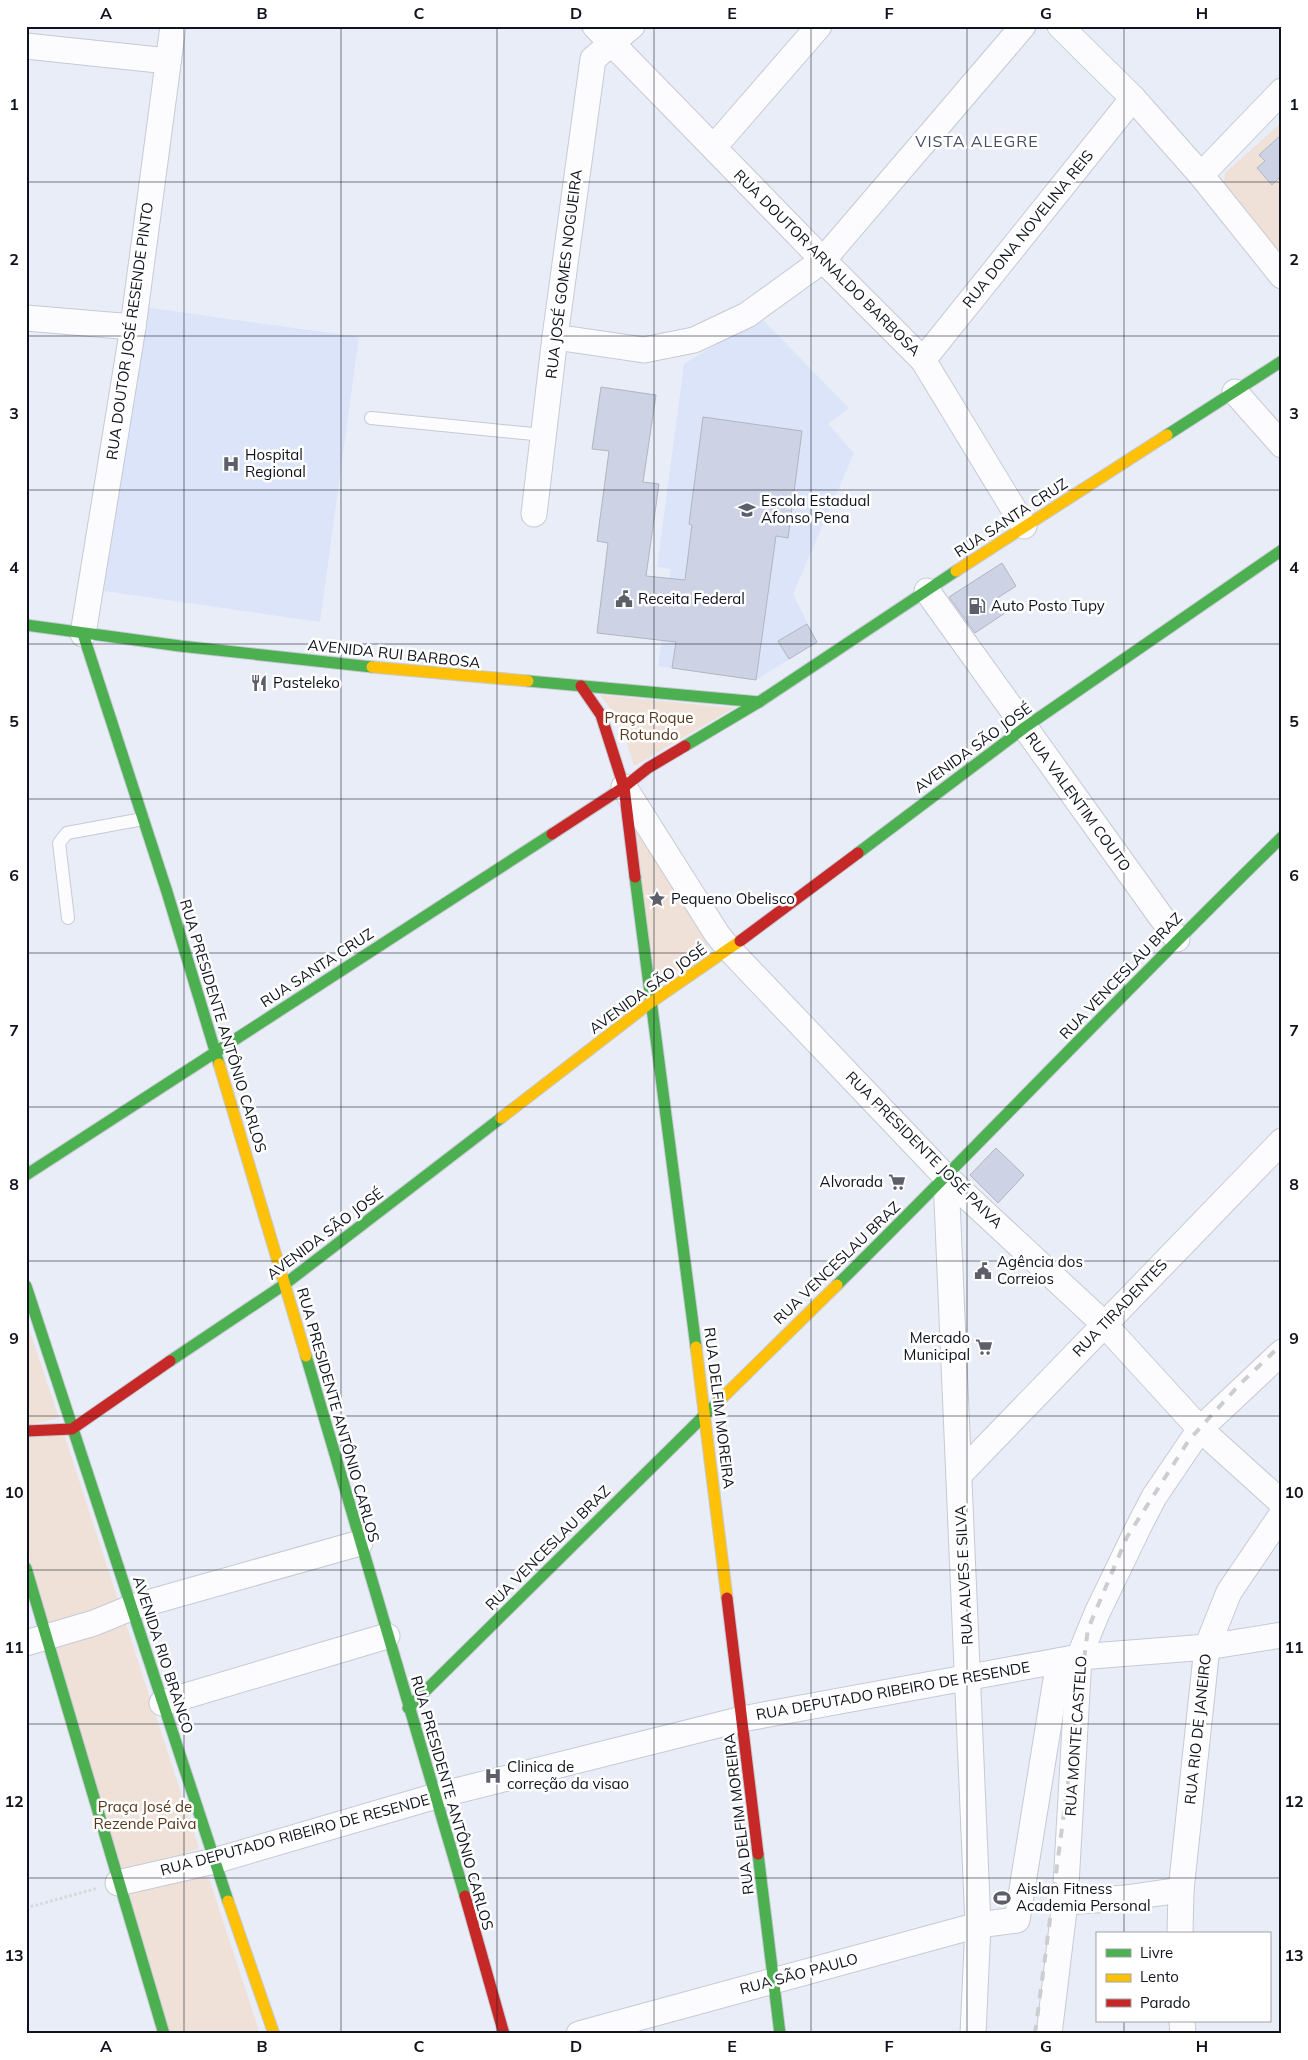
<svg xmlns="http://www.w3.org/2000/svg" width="1308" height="2060" viewBox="0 0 1308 2060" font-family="Mulish,sans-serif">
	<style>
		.built { fill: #dce4fa }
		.green { fill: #f0e1d8 }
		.building { fill: #cdd3e5; stroke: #b1b5bf }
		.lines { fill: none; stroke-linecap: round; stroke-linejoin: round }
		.lane-casing { stroke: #c6cad4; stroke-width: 14 }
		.street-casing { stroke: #c6cad4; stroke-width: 27 }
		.fast-casing { stroke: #c6cad4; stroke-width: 13 }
		.slow-casing { stroke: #c6cad4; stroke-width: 13 }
		.jam-casing { stroke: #c6cad4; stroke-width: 13 }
		.path { stroke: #d5d7da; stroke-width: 3; stroke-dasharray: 2.5 2.5; stroke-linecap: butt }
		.lane { stroke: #fcfcfe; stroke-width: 12 }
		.street { stroke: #fcfcfe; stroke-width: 25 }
		.fast { stroke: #4caf50; stroke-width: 11 }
		.slow { stroke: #ffc107; stroke-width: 11 }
		.jam { stroke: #c62828; stroke-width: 11 }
		.rail { stroke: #cccdd0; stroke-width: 4; stroke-dasharray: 9 9; stroke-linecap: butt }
		.grid { fill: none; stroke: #10131e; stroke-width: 1; stroke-opacity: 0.55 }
		.labels { text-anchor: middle; stroke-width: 5; stroke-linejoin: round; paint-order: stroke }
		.street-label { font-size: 15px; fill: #10131e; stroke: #fff }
		.poi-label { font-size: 15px; fill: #10131e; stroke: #fff; text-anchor: start }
		.park-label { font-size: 15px; fill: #58371b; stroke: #fff }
		.neighbourhood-label { font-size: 16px; letter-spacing: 1px; fill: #464f68; stroke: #fff }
		.neatline { fill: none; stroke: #10131e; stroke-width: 2 }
		.grid-label { font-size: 16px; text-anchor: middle; font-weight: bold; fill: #10131e }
	</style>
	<rect width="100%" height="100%" fill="#e9edf7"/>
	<!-- built -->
	<g class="built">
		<polygon points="143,307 359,337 320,622 104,591"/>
		<polygon points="760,317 849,408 828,424 854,453 793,594 817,642 756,680 658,666 671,569 657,567 684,364"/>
	</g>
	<!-- green -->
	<g class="green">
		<polygon points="1282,122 1282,264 1223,190 1225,173"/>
		<polygon points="600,695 734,708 634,766 620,721"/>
		<polygon points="629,800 715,939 652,992"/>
		<polygon points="26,1320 59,1418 26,1426"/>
		<polygon points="63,1431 199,1848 168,1860 120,1873 26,1546 26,1432"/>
		<polygon points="195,1867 210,1881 260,2034 165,2034 125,1887"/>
	</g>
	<!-- building -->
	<g class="building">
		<polygon points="1282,134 1282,179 1280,177 1272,185 1257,168 1265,161 1259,155"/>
		<polygon points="601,387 656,395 643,482 659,484 646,576 685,580 692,525 689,524 703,417 802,431 788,538 776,536 756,680 672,668 676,642 597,633 608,543 597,541 609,451 592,449"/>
		<polygon points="1002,563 1016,586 996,599 1005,613 975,633 949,597"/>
		<polygon points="807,624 817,642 789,659 778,641"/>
		<polygon points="996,1148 1024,1175 998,1203 970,1175"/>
	</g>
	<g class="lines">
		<!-- lane casing -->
		<g class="lane-casing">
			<g id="lane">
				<polyline points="371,418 543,435"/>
				<polyline points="68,918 59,843 67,833 143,819"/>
			</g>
		</g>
		<!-- street casing -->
		<g class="street-casing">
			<g id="street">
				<polyline points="595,26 823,260 923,360 1024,526"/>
				<polyline points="1060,26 1133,98 1201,175 1282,276"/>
				<polyline points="26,46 168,61"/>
				<polyline points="714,147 819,26"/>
				<polyline points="1201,175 1282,91"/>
				<polyline points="26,318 133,327"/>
				<polyline points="555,337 644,350 694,340 747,315 823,260 1023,26"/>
				<polyline points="923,360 1133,98"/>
				<polyline points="1235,392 1282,445"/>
				<polyline points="534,514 555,337 593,59 632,26"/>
				<polyline points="927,591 1177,939"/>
				<polyline points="83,634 133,327 173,26"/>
				<polyline points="624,787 717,934 729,949 946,1177 1104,1324 1200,1429 1282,1503"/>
				<polyline points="946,1177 978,1925 973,2034"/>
				<polyline points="959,1475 1282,1141"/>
				<polyline points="26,1643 94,1623 133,1607 360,1543"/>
				<polyline points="162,1703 387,1636"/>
				<polyline points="118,1883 214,1861 436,1796 742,1719 1079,1657 1207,1647 1282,1635"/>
				<polyline points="1065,1902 1125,1898 1181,1890"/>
				<polyline points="1180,1934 1181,1890 1207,1647 1229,1592 1282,1514"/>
				<polyline points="1182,2021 1183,2034"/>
				<polyline points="579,2034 978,1925 1017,1920 1059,1661"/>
				<polyline points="1049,2034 1065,1902 1079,1657 1097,1613 1139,1526 1154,1497 1200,1429 1282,1352"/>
			</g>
		</g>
		<!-- fast casing -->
		<g class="fast-casing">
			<g id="fast">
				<polyline points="1167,435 1282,361"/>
				<polyline points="26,625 180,646 372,667"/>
				<polyline points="83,634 167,892 219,1064"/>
				<polyline points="528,681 759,702"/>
				<polyline points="685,746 759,702 956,571"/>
				<polyline points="858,853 1024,728 1282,550"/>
				<polyline points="635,877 696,1347"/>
				<polyline points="26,1175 552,834"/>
				<path d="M 837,1285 C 987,1137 1131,984 1282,837"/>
				<polyline points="26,1286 228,1901"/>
				<polyline points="306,1356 465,1896"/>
				<polyline points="170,1361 285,1284 501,1118"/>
				<polyline points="26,1568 164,2034"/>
				<polyline points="408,1708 719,1401"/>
				<polyline points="758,1854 780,2034"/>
			</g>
		</g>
		<!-- slow casing -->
		<g class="slow-casing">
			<g id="slow">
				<polyline points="956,571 1167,435"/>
				<polyline points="372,667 528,681"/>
				<polyline points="219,1064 306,1356"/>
				<polyline points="501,1118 650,1003 740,941"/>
				<polyline points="696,1347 727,1598"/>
				<polyline points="719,1401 837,1285"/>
				<polyline points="228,1901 274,2034"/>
			</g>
		</g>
		<!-- jam casing -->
		<g class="jam-casing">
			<g id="jam">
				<polyline points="581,686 601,715 624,787 635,877"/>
				<polyline points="552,834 624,787 648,768 685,746"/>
				<polyline points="740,941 858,853"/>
				<polyline points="26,1431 72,1429 170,1361"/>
				<polyline points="727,1598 758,1854"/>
				<polyline points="465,1896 504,2034"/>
			</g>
		</g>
		<!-- path -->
		<polyline class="path" points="26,1908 98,1888"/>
		<!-- lane -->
		<use href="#lane" class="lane"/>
		<!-- street -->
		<use href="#street" class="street"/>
		<!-- fast -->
		<use href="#fast" class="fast"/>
		<!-- slow -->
		<use href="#slow" class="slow"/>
		<!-- jam -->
		<use href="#jam" class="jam"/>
		<!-- rail -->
		<polyline class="rail" points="1035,2034 1088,1629 1127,1537 1189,1440 1240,1384 1282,1344"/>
	</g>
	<!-- grid -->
	<path class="grid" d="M 184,26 L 184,2034M 341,26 L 341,2034M 497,26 L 497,2034M 654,26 L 654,2034M 811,26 L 811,2034M 967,26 L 967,2034M 1124,26 L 1124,1934M 26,182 L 1282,182M 26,336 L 1282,336M 26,490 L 1282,490M 26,644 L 1282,644M 26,799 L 1282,799M 26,953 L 1282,953M 26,1107 L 1282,1107M 26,1261 L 1282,1261M 26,1416 L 1282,1416M 26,1570 L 1282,1570M 26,1724 L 1282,1724M 26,1878 L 1282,1878M 1124,2021 L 1124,2034"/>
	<!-- icons -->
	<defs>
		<g id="hospital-bare" transform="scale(1.35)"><path d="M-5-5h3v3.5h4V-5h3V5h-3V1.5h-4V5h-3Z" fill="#5c5f6a" stroke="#fff" stroke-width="2.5" paint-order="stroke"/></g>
		<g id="school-bare" transform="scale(1.35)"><path d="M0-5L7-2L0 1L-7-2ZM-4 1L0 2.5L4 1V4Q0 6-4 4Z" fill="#5c5f6a" stroke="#fff" stroke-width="2.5" paint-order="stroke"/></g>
		<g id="civic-bare" transform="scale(1.35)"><path d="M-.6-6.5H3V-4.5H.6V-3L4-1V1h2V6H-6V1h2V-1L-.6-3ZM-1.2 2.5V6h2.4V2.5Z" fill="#5c5f6a" stroke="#fff" stroke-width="2.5" paint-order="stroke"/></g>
		<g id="fuel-bare" transform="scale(1.35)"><path d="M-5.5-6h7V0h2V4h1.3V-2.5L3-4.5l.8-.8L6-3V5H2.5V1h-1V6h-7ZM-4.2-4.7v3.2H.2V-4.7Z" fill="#5c5f6a" stroke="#fff" stroke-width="2.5" paint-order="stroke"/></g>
		<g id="restaurant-bare" transform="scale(1.35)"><path d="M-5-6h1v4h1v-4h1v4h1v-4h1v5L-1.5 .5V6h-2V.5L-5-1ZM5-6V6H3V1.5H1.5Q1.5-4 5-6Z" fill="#5c5f6a" stroke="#fff" stroke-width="2.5" paint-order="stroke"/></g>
		<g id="sight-bare" transform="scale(1.35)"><path d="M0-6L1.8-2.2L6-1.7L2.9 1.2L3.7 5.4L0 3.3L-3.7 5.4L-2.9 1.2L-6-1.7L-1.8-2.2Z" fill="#5c5f6a" stroke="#fff" stroke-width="2.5" paint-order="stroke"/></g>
		<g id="supermarket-bare" transform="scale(1.35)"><path d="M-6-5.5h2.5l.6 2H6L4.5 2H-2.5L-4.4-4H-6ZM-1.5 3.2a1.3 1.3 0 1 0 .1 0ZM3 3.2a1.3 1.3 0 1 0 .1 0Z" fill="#5c5f6a" stroke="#fff" stroke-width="2.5" paint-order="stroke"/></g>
		<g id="stadium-bare" transform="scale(1.35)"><path d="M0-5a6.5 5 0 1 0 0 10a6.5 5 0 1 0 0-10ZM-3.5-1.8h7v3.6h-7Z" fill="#5c5f6a" stroke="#fff" stroke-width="2.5" paint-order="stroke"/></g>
	</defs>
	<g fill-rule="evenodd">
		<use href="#hospital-bare" x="231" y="464"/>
		<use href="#school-bare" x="747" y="510"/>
		<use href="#civic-bare" x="624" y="599"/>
		<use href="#fuel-bare" x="977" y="606"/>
		<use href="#restaurant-bare" x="259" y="683"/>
		<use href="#sight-bare" x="657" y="899"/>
		<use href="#supermarket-bare" x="897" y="1182"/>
		<use href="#civic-bare" x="983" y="1271"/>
		<use href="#supermarket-bare" x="984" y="1347"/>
		<use href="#hospital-bare" x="493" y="1776"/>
		<use href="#stadium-bare" x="1002" y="1898"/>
	</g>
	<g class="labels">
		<!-- street labels -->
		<g class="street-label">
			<text transform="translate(1028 229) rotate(-51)" y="5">RUA DONA NOVELINA REIS</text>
			<text transform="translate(827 263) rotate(45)" y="5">RUA DOUTOR ARNALDO BARBOSA</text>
			<text transform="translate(564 274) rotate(-83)" y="5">RUA JOSÉ GOMES NOGUEIRA</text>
			<text transform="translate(130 331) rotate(-82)" y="5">RUA DOUTOR JOSÉ RESENDE PINTO</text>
			<text transform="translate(1011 518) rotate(-33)" y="5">RUA SANTA CRUZ</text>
			<text transform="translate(394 654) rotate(6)" y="5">AVENIDA RUI BARBOSA</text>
			<text transform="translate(973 748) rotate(-36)" y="5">AVENIDA SÃO JOSÉ</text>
			<text transform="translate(1078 802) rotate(54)" y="5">RUA VALENTIM COUTO</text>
			<text transform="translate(317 968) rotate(-33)" y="5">RUA SANTA CRUZ</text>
			<text transform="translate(1121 976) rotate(-46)" y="5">RUA VENCESLAU BRAZ</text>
			<text transform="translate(648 989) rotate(-36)" y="5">AVENIDA SÃO JOSÉ</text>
			<text transform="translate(223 1026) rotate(73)" y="5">RUA PRESIDENTE ANTÔNIO CARLOS</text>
			<text transform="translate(924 1150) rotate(45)" y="5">RUA PRESIDENTE JOSÉ PAIVA</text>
			<text transform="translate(325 1234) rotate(-37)" y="5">AVENIDA SÃO JOSÉ</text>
			<text transform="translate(837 1263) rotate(-44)" y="5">RUA VENCESLAU BRAZ</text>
			<text transform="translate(1120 1308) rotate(-46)" y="5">RUA TIRADENTES</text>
			<text transform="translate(719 1408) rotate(83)" y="5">RUA DELFIM MOREIRA</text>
			<text transform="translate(338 1415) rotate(74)" y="5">RUA PRESIDENTE ANTÔNIO CARLOS</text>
			<text transform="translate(548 1548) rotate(-45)" y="5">RUA VENCESLAU BRAZ</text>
			<text transform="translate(964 1575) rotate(-93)" y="5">RUA ALVES E SILVA</text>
			<text transform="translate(163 1655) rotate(72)" y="5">AVENIDA RIO BRANCO</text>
			<text transform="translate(893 1691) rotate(-10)" y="5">RUA DEPUTADO RIBEIRO DE RESENDE</text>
			<text transform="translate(1198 1729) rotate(-84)" y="5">RUA RIO DE JANEIRO</text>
			<text transform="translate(1076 1736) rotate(-86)" y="5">RUA MONTE CASTELO</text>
			<text transform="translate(452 1803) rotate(74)" y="5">RUA PRESIDENTE ANTÔNIO CARLOS</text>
			<text transform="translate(739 1814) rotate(-97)" y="5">RUA DELFIM MOREIRA</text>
			<text transform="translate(295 1835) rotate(-15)" y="5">RUA DEPUTADO RIBEIRO DE RESENDE</text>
			<text transform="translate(799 1974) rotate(-15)" y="5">RUA SÃO PAULO</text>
		</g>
		<!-- poi labels -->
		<g class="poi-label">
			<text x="245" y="460">Hospital<tspan x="245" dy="17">Regional</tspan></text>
			<text x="761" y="506">Escola Estadual<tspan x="761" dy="17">Afonso Pena</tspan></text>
			<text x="638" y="604">Receita Federal</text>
			<text x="991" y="611">Auto Posto Tupy</text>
			<text x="273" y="688">Pasteleko</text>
			<text x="671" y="904">Pequeno Obelisco</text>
			<text x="883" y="1187" text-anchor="end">Alvorada</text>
			<text x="997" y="1267">Agência dos<tspan x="997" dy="17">Correios</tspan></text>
			<text x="970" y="1343" text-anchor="end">Mercado<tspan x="970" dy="17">Municipal</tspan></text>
			<text x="507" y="1772">Clinica de<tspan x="507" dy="17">correção da visao</tspan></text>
			<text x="1016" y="1894">Aislan Fitness<tspan x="1016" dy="17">Academia Personal</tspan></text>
		</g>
		<!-- park labels -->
		<g class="park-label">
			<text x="649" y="723">Praça Roque<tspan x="649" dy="17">Rotundo</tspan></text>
			<text x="145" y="1812">Praça José de<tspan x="145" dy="17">Rezende Paiva</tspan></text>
		</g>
		<!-- neighbourhood labels -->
		<g class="neighbourhood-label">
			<text x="977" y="147">VISTA ALEGRE</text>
		</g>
	</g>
	<!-- border -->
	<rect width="1308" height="2060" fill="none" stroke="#ffffff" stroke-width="55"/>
	<!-- legend -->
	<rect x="1096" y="1932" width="175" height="90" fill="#ffffff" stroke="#9fa1a5"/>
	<rect x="1106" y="1949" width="25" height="8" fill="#4caf50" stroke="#9fa1a5"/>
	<text x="1140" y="1958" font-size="15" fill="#10131e">Livre</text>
	<rect x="1106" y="1974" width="25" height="8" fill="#ffc107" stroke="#9fa1a5"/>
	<text x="1140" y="1982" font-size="15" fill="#10131e">Lento</text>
	<rect x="1106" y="1999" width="25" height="8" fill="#c62828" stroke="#9fa1a5"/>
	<text x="1140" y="2008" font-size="15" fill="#10131e">Parado</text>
	<rect x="28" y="28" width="1252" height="2004" class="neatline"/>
	<g class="grid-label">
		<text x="106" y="19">A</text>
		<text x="262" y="19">B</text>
		<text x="419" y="19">C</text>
		<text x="576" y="19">D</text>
		<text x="732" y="19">E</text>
		<text x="889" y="19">F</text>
		<text x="1046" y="19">G</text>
		<text x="1202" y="19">H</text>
		<text x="14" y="110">1</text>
		<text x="1294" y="110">1</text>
		<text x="14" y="265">2</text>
		<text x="1294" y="265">2</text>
		<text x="14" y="419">3</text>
		<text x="1294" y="419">3</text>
		<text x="14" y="573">4</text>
		<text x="1294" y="573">4</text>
		<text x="14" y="727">5</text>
		<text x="1294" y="727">5</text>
		<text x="14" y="881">6</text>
		<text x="1294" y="881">6</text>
		<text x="14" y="1036">7</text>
		<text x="1294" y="1036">7</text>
		<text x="14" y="1190">8</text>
		<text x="1294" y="1190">8</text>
		<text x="14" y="1344">9</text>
		<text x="1294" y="1344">9</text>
		<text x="14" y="1498">10</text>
		<text x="1294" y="1498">10</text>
		<text x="14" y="1653">11</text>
		<text x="1294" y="1653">11</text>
		<text x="14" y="1807">12</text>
		<text x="1294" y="1807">12</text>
		<text x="14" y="1961">13</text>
		<text x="1294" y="1961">13</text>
		<text x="106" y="2052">A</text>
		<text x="262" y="2052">B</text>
		<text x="419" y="2052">C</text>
		<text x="576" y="2052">D</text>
		<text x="732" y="2052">E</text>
		<text x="889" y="2052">F</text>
		<text x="1046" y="2052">G</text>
		<text x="1202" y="2052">H</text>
	</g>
</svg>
